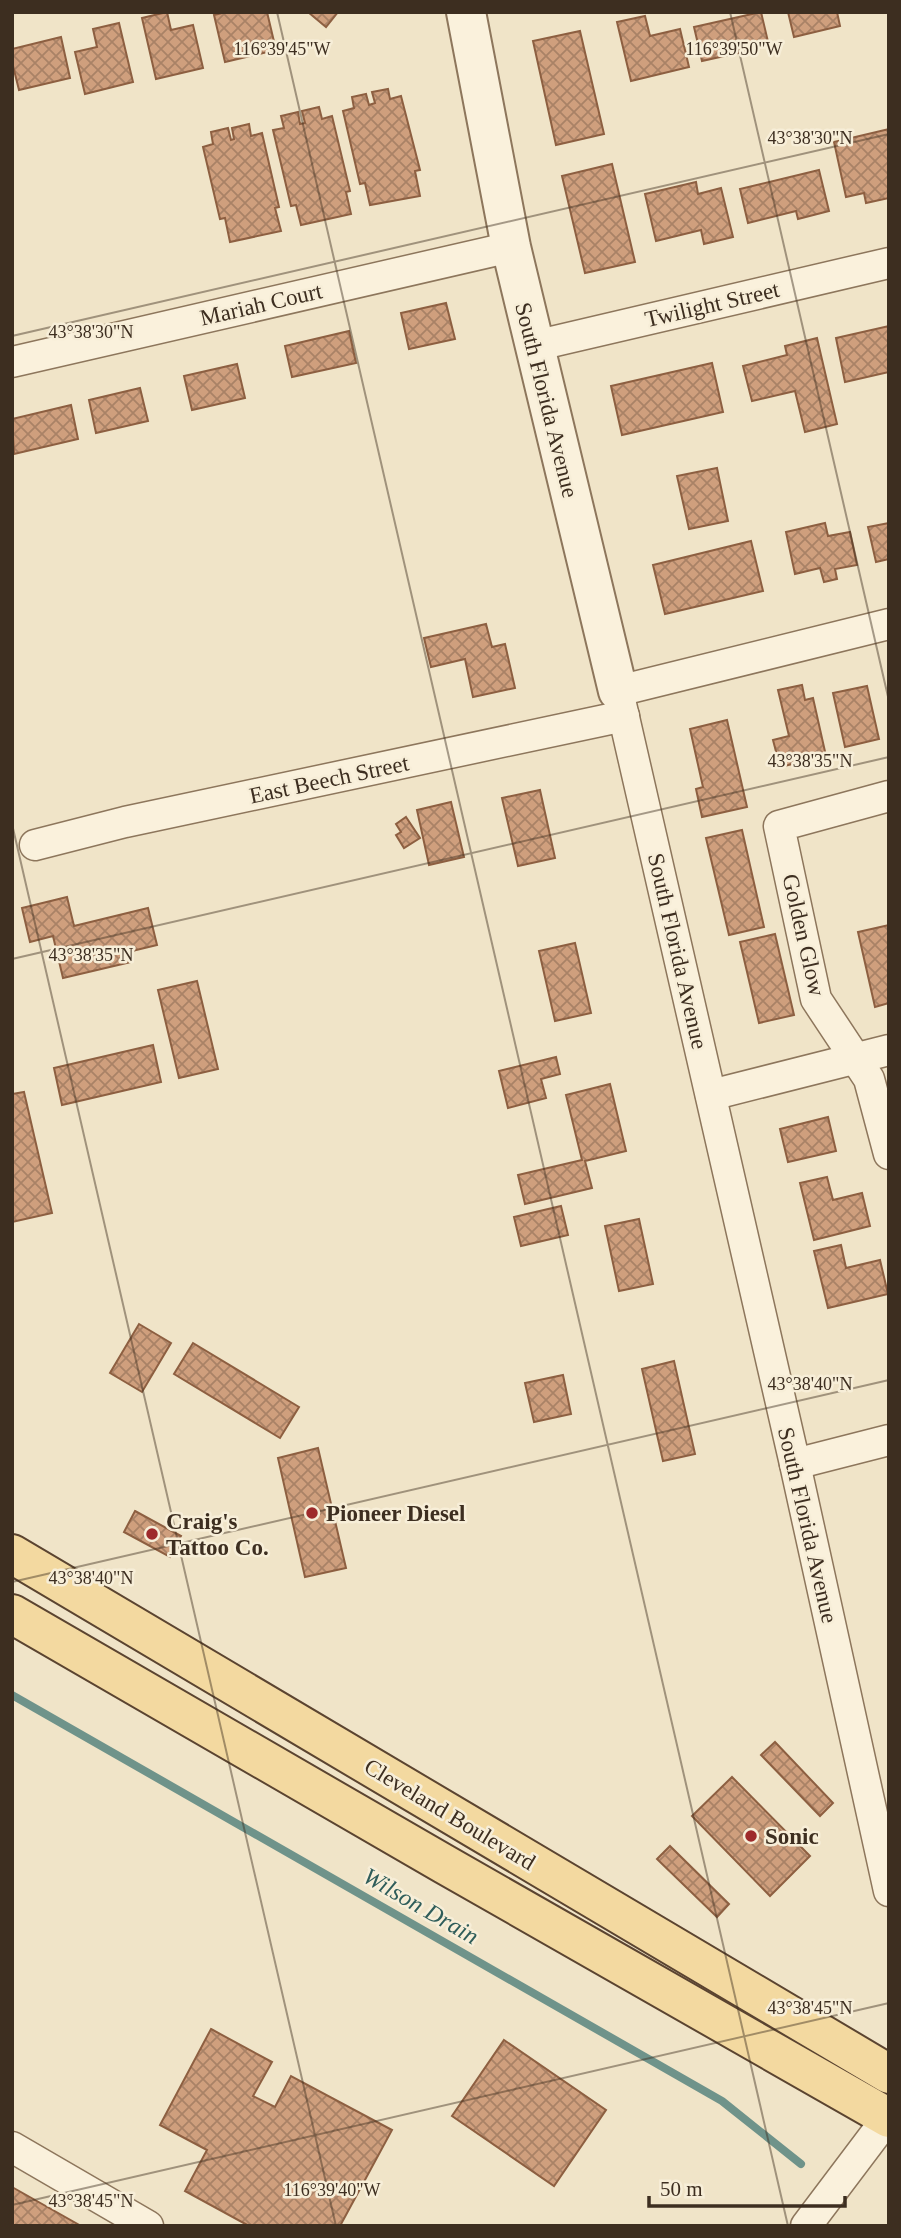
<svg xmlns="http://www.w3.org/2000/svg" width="901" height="2238" viewBox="0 0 901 2238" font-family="'Times New Roman',serif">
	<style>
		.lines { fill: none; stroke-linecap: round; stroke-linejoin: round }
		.stream { stroke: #6f938a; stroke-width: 8 }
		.building { fill: url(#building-cross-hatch); stroke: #8d5f41; stroke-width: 2 }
		.minor-casing { stroke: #8d765c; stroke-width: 33 }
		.tertiary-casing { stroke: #8d765c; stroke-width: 42 }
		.primary-casing { stroke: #5b4430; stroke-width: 42 }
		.minor { stroke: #faf1dc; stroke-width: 30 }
		.tertiary { stroke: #faf1dc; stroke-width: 38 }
		.primary { stroke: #f3d9a0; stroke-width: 38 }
		.ticks { fill: none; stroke: #3d2e20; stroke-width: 2; stroke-opacity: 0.45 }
		.poi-dot { fill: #9e2a2b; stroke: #f7eed8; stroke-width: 2.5 }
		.labels { text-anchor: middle; stroke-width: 5; stroke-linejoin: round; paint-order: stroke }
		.street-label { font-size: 23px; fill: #3d2e20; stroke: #f7eed8 }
		.poi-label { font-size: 23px; font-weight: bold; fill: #3d2e20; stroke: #f7eed8; text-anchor: start }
		.water-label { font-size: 24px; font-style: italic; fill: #2f5d5a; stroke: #f7eed8 }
		.ticks-label { font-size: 18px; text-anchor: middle; fill: #3d2e20; stroke: #f7eed8; stroke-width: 5; stroke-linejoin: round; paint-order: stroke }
	</style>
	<defs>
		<pattern id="building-cross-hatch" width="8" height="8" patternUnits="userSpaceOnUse" patternTransform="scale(1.75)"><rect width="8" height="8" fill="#cf9f7d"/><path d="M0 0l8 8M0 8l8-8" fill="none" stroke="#a98266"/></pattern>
	</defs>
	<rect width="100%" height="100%" fill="#f0e4c8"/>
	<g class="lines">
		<!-- stream -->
		<polyline class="stream" points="12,1695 722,2101 801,2164"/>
	</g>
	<!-- building -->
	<g class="building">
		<polygon points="167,12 171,30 193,25 203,68 156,79 142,18"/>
		<polygon points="226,12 267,12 276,50 225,62 214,15"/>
		<polygon points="308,12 338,12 326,27"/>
		<polygon points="761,12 769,46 702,61 694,27"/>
		<polygon points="788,12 837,12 840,26 794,37"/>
		<polygon points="645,16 650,36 680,29 689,67 631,81 617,22"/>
		<polygon points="119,23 133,82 85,94 75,52 97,47 93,29"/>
		<polygon points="580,31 604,134 556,145 533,41"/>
		<polygon points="61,37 70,78 19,90 12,62 12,49"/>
		<polygon points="388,89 390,99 401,96 420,170 415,171 420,196 370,205 365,183 360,184 343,111 354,108 352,97 366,94 369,105 375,103 372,92"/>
		<polygon points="319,107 322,119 332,116 350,191 346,192 351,214 301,225 296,205 291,206 273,130 284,128 281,116 298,112 300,124 305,123 302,111"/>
		<polygon points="249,124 251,136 262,133 279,207 275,208 281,231 230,242 225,218 220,219 203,147 213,144 211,132 228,128 231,140 234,139 232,128"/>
		<polygon points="889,129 889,198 866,203 864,193 846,197 834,142"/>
		<polygon points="612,164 635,262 585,273 562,176"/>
		<polygon points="819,170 829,211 798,219 796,211 748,223 740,189"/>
		<polygon points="696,182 698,194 721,188 733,237 704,244 701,230 656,241 645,194"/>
		<polygon points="446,303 455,339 409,349 401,313"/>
		<polygon points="889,326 889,372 845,382 836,338"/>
		<polygon points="349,331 356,363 292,377 285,346"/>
		<polygon points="817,338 837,424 805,432 795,391 752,401 743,366 787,355 785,346"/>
		<polygon points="712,363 723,412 622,435 611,386"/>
		<polygon points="237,364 245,398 192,410 184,376"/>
		<polygon points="140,388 148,421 96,433 89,400"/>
		<polygon points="71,405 78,439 14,454 12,419"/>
		<polygon points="717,468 728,521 689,529 677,476"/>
		<polygon points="825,523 828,536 850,532 857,565 835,569 837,579 824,582 820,568 795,574 786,532"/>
		<polygon points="889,523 889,559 876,562 868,527"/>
		<polygon points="751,541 763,591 665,614 653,565"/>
		<polygon points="486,624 492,647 505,644 515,688 473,697 465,659 431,667 424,638"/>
		<polygon points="802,685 805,700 813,698 826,756 780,767 773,740 789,736 778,690"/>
		<polygon points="867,686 879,739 845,747 833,693"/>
		<polygon points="727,720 747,807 702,817 696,789 703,787 690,729"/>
		<polygon points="540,790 555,858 518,866 502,798"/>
		<polygon points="451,802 464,857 429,865 417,810"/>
		<polygon points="406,817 420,838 404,848 396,835 401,832 396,824"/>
		<polygon points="742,830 764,927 729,935 706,838"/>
		<polygon points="67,897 74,926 148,908 157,945 128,952 131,962 63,978 53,936 30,942 22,908"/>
		<polygon points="889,925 889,1003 875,1007 858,932"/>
		<polygon points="775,934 794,1015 759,1023 740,942"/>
		<polygon points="575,943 591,1013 555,1021 539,951"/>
		<polygon points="197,981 218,1069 179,1078 158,990"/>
		<polygon points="153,1045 161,1082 62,1105 54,1068"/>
		<polygon points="556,1057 560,1074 541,1079 546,1098 508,1108 499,1071"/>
		<polygon points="610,1084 626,1151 585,1161 592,1188 525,1204 518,1175 582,1160 566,1095"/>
		<polygon points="24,1092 52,1213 12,1222 12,1094"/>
		<polygon points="828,1117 836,1151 788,1162 780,1129"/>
		<polygon points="827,1177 833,1200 862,1193 870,1226 814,1240 800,1183"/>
		<polygon points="561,1206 568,1235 521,1246 514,1217"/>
		<polygon points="639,1219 653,1284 619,1291 605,1226"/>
		<polygon points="841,1245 846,1268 880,1260 888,1294 828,1308 814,1251"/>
		<polygon points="139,1324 171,1343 142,1392 110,1373"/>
		<polygon points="193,1343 299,1407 280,1438 174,1374"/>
		<polygon points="674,1361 695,1454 663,1461 642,1369"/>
		<polygon points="563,1375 571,1414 534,1422 525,1383"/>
		<polygon points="318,1448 346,1568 305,1577 278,1458"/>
		<polygon points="135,1511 181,1536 170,1557 124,1532"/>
		<polygon points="775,1742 833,1803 820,1816 761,1755"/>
		<polygon points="732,1777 810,1856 770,1896 692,1816"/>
		<polygon points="670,1846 729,1904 717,1917 657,1859"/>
		<polygon points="211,2029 272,2062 253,2096 275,2107 291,2076 392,2130 340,2226 249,2226 185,2191 207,2150 160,2125"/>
		<polygon points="504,2040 606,2110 554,2186 452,2116"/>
		<polygon points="12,2187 81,2226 12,2226"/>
	</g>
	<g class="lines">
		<!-- minor casing -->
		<g class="minor-casing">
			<g id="minor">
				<polyline points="534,346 889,263"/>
				<polyline points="12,362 511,247"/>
				<polyline points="889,624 618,691 795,1464 889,1891"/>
				<polyline points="889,796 779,826 816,999 869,1079 889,1154"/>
				<polyline points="35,845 125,822 624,716"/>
				<polyline points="711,1095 889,1050"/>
				<polyline points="795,1464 889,1440"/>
				<polyline points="12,2147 148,2226"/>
				<polyline points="806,2226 889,2116"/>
			</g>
		</g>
		<!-- tertiary casing -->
		<g class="tertiary-casing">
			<polyline id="tertiary" points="466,12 511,247 618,691"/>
		</g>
		<!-- primary casing -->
		<g class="primary-casing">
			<g id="primary">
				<polyline points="12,1554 889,2074"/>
				<polyline points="12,1614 444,1864 889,2118"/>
			</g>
		</g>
		<!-- minor -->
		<use href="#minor" class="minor"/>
		<!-- tertiary -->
		<use href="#tertiary" class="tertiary"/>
		<!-- primary -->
		<use href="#primary" class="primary"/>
	</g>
	<!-- ticks -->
	<path class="ticks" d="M 277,12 L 788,2226M 730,12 L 889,701M 12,336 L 889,134M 12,824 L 336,2226M 12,959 L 889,757M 12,1582 L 889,1380M 12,2205 L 889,2003"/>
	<!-- markers -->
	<g class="poi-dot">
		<circle cx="312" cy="1513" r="7"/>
		<circle cx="152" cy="1534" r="7"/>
		<circle cx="751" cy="1836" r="7"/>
	</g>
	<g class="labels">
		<!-- street labels -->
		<g class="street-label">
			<text transform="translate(261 304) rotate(-13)" y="8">Mariah Court</text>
			<text transform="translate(712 304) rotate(-13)" y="8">Twilight Street</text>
			<text transform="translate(547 400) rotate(76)" y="8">South Florida Avenue</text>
			<text transform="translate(329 779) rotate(-12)" y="8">East Beech Street</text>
			<text transform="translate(804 935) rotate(77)" y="8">Golden Glow</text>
			<text transform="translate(678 951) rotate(77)" y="8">South Florida Avenue</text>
			<text transform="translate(808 1525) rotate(77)" y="8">South Florida Avenue</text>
			<text transform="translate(450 1814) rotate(31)" y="8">Cleveland Boulevard</text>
		</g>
		<!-- poi labels -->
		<g class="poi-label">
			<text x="326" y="1521">Pioneer Diesel</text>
			<text x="166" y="1529">Craig's<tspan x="166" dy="26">Tattoo Co.</tspan></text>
			<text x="765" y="1844">Sonic</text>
		</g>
		<!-- water labels -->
		<g class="water-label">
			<text transform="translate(421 1906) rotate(30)" y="8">Wilson Drain</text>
		</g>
	</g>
	<g class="ticks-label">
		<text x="282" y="55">116°39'45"W</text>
		<text x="734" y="55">116°39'50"W</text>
		<text x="810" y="144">43°38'30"N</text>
		<text x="91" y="338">43°38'30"N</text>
		<text x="810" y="767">43°38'35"N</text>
		<text x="91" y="961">43°38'35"N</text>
		<text x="810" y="1390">43°38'40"N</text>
		<text x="91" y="1584">43°38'40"N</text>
		<text x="810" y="2014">43°38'45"N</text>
		<text x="332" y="2196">116°39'40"W</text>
		<text x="91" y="2207">43°38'45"N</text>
	</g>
	<!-- border -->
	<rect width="901" height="2238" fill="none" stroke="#3d2e20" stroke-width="28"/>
	<!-- scale -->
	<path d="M649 2196v10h196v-10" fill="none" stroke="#3d2e20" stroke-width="3.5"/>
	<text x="660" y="2196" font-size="21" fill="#3d2e20" stroke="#f7eed8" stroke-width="5" paint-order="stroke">50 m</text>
</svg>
